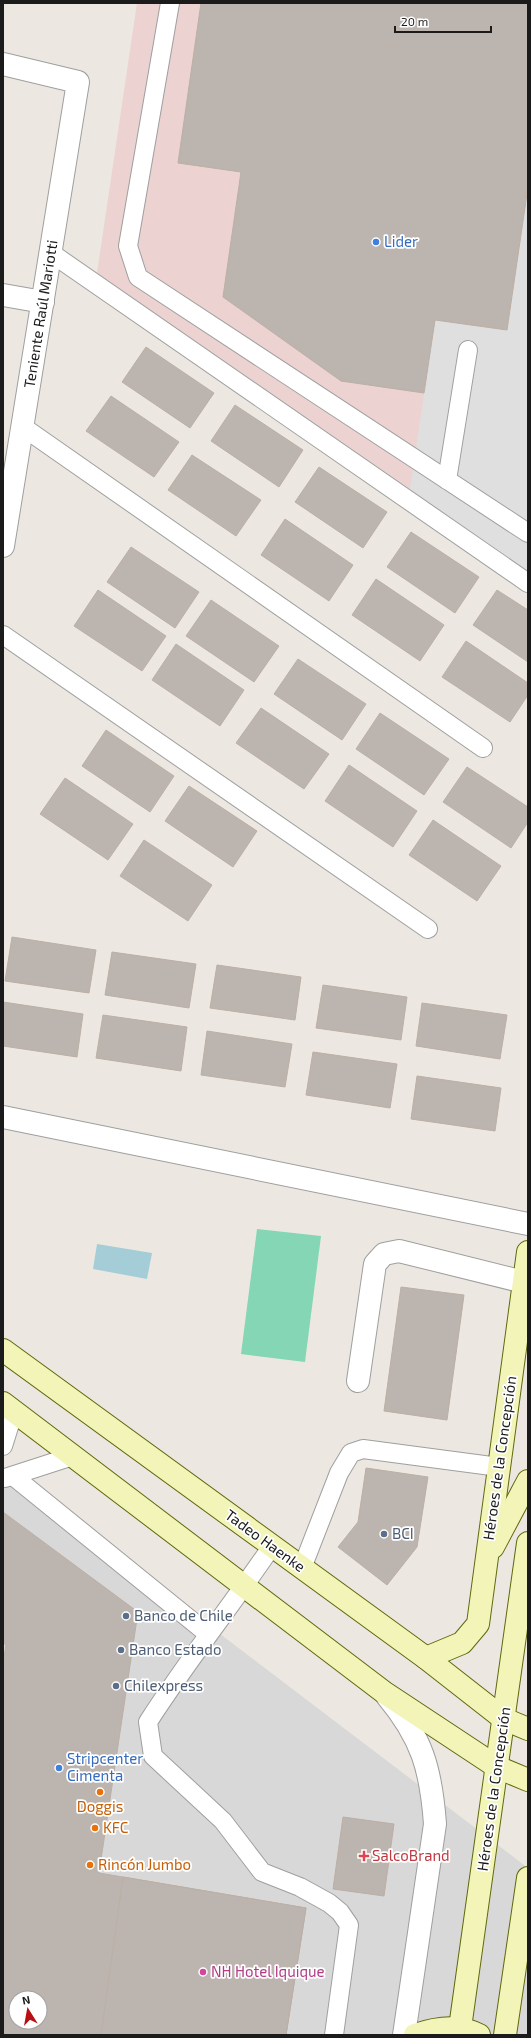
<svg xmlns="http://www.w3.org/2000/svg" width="531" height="2038" viewBox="0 0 531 2038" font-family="'Exo 2',sans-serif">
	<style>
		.residential { fill: #d9d8d8; fill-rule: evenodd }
		.commercial { fill: #ecd2d1 }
		.pitch { fill: #84d6b5 }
		.parking { fill: #dfdfdf }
		.water { fill: #a4cdd7 }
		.building { fill: #bcb4ae; stroke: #bcafa5; fill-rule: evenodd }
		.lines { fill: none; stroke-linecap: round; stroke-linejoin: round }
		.lane-casing { stroke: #9f9f9f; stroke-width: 20 }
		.street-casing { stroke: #9f9f9f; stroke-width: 24 }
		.secondary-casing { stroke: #60680c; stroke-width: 24 }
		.lane { stroke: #fff; stroke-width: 18 }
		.street { stroke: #fff; stroke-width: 22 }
		.secondary { stroke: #f2f4b8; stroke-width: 22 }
		.shop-dot { fill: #3f7fe0; stroke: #fff; stroke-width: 1.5 }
		.service-dot { fill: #5c6f8a; stroke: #fff; stroke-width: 1.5 }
		.food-dot { fill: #e8710a; stroke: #fff; stroke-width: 1.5 }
		.health-dot { fill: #e0444e; stroke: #fff; stroke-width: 1.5 }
		.hotel-dot { fill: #d1479c; stroke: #fff; stroke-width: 1.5 }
		.labels { text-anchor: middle; stroke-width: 3.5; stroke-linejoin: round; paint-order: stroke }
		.shop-label { font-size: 15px; fill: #366cbe; stroke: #fff; text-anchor: start }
		.street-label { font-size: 15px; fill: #1b1b1b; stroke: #fff }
		.service-label { font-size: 15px; fill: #4e5e75; stroke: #fff; text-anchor: start }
		.food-label { font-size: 15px; fill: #c56008; stroke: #fff; text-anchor: start }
		.health-label { font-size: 15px; fill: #be3a42; stroke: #fff; text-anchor: start }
		.hotel-label { font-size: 15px; fill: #b23c85; stroke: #fff; text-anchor: start }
	</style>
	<rect width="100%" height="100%" fill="#ece8e1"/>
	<!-- residential -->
	<path class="residential" d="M 3,1469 L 528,1868 L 528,2035 L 3,2035 ZM 16,1998 L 40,1998 L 40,2022 L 16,2022 Z"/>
	<!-- commercial -->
	<polygon class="commercial" points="137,3 528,3 528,576 410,489 97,273"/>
	<!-- pitch -->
	<polygon class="pitch" points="257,1229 321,1236 305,1362 241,1354"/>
	<!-- parking -->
	<polygon class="parking" points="528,187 528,576 410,489 435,320 507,330"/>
	<!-- water -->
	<polygon class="water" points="97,1244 152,1253 147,1279 93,1269"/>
	<!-- building -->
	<g class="building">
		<polygon points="201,3 528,3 528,187 507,330 435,320 424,393 341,381 223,297 241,172 178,163"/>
		<polygon points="146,347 214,393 190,428 122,382"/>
		<polygon points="111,396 179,442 154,477 86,431"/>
		<polygon points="235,405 303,450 279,487 211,441"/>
		<polygon points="192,455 261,500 236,536 168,490"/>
		<polygon points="319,467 387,512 363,548 295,502"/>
		<polygon points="285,519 353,565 329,601 261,555"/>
		<polygon points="411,532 479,577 455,613 387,567"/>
		<polygon points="131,547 199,592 175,628 107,582"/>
		<polygon points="376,579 444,625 420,661 352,615"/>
		<polygon points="98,590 166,636 142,671 74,626"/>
		<polygon points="497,590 528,610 528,662 473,625"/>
		<polygon points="211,600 279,646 254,682 186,636"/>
		<polygon points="466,641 528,683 528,695 510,722 442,677"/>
		<polygon points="176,644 244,690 220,726 152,680"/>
		<polygon points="298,659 366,704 342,740 274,694"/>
		<polygon points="261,708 329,754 304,789 236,743"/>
		<polygon points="380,713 449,759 424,795 356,749"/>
		<polygon points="106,730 174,776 150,812 82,766"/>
		<polygon points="349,765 417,811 393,847 325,801"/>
		<polygon points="467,767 528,807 528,822 511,848 443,802"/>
		<polygon points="65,778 133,824 108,860 40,814"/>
		<polygon points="189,786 257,831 233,867 165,821"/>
		<polygon points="433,820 501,866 477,901 409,855"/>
		<polygon points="144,840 212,885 188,921 120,876"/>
		<polygon points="12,937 96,950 89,993 5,981"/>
		<polygon points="112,952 196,964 189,1008 105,995"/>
		<polygon points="217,965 301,977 295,1020 210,1008"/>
		<polygon points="323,985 407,997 401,1040 316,1028"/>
		<polygon points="3,1002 83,1014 77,1057 3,1046"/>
		<polygon points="422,1003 507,1015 500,1059 416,1046"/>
		<polygon points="103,1015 187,1027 181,1071 96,1058"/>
		<polygon points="207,1031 292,1044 285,1087 201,1075"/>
		<polygon points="313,1052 397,1064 390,1108 306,1095"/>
		<polygon points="417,1076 501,1088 495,1131 411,1119"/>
		<polygon points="401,1287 464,1295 447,1420 384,1411"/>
		<polygon points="366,1468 428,1477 417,1547 387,1585 338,1547 358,1522"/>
		<path d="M 3,1512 L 138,1612 L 99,1873 L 306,1908 L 286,2035 L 3,2035 L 3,1663 L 6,1645 L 3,1643 ZM 16,1998 L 40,1998 L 40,2022 L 16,2022 Z"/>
		<polygon points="343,1817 394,1824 384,1896 333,1889"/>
		<polygon points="123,1877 306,1908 286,2035 101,2035"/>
	</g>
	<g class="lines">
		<!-- lane casing -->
		<g class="lane-casing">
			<g id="lane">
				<polyline points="170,3 128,246 138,277 528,533"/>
				<polyline points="51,253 528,583"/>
				<polyline points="23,427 483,748"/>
				<polyline points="447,480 468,350"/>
				<polyline points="3,635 428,929"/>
				<polyline points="3,1446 14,1411"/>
				<polyline points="13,1476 208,1634"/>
				<polyline points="5,1478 73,1456"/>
				<path d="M 272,1546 C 232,1605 187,1661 148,1722 L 153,1756 L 223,1821 L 262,1872 L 300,1887 L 329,1903 L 340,1912 L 349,1925 L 334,2035"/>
				<polyline points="302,1568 339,1473 351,1453 363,1449 499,1467"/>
			</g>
		</g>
		<!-- street casing -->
		<g class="street-casing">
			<g id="street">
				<polyline points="3,64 78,82 3,546"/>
				<polyline points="3,295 43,302"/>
				<polyline points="3,1117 528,1224"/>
				<polyline points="358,1381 375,1264 384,1254 399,1251 524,1282"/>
				<path d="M 387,1696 C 422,1738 431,1769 435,1824 L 404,2035"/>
			</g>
		</g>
		<!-- secondary casing -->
		<g class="secondary-casing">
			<g id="secondary">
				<polyline points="3,1350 426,1658 504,1719 528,1729"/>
				<polyline points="3,1403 385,1693 497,1767 528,1780"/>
				<polyline points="493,1547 528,1481"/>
				<polyline points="426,1658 462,1643 478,1624 528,1252"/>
				<path d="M 415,2035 C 435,2028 459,2024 479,2035"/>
				<polyline points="459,2035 528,1543"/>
				<polyline points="505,2035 528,1878"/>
			</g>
		</g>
		<!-- lane -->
		<use href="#lane" class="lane"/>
		<!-- street -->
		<use href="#street" class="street"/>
		<!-- secondary -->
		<use href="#secondary" class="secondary"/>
	</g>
	<!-- markers -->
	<g class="shop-dot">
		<circle cx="376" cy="242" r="4"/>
		<circle cx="59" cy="1768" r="4"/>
	</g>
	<g class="service-dot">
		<circle cx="384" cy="1534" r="4"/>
		<circle cx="126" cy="1616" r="4"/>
		<circle cx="121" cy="1650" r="4"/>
		<circle cx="116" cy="1686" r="4"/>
	</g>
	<g class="food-dot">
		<circle cx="100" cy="1792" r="4"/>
		<circle cx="95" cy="1828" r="4"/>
		<circle cx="90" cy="1865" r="4"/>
	</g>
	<path class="health-dot" d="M362 1850h4v4h4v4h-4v4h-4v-4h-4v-4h4z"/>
	<circle class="hotel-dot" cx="203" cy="1972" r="4"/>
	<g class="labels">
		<!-- shop labels -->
		<g class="shop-label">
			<text x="384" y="247">Lider</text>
			<text x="67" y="1764">Stripcenter<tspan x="67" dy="17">Cimenta</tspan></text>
		</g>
		<!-- street labels -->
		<g class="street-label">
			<text transform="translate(41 314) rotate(-81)" y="5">Teniente Raúl Mariotti</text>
			<text transform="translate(500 1458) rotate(-82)" y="5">Héroes de la Concepción</text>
			<text transform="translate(265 1541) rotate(36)" y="5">Tadeo Haenke</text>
			<text transform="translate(494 1789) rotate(-82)" y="5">Héroes de la Concepción</text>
		</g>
		<!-- service labels -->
		<g class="service-label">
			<text x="392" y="1539">BCI</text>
			<text x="134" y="1621">Banco de Chile</text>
			<text x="129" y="1655">Banco Estado</text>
			<text x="124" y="1691">Chilexpress</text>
		</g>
		<!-- food labels -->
		<g class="food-label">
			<text x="100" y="1812" text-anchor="middle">Doggis</text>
			<text x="103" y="1833">KFC</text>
			<text x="98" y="1870">Rincón Jumbo</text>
		</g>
		<!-- health labels -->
		<g class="health-label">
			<text x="372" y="1861">SalcoBrand</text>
		</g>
		<!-- hotel labels -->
		<g class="hotel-label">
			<text x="211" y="1977">NH Hotel Iquique</text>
		</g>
	</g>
	<!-- border -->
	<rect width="531" height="2038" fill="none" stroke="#1b1b1b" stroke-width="8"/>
	<!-- north arrow -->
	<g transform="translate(28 2010) rotate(349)"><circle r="19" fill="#ffffff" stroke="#a4a4a4"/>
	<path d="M0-3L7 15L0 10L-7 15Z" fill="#b80f13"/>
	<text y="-6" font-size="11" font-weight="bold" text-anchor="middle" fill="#1b1b1b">N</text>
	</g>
	<!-- scale -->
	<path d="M395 26v6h96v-6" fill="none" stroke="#1b1b1b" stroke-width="2"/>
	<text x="401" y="26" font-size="12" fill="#1b1b1b" stroke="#ffffff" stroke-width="3" paint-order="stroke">20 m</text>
</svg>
